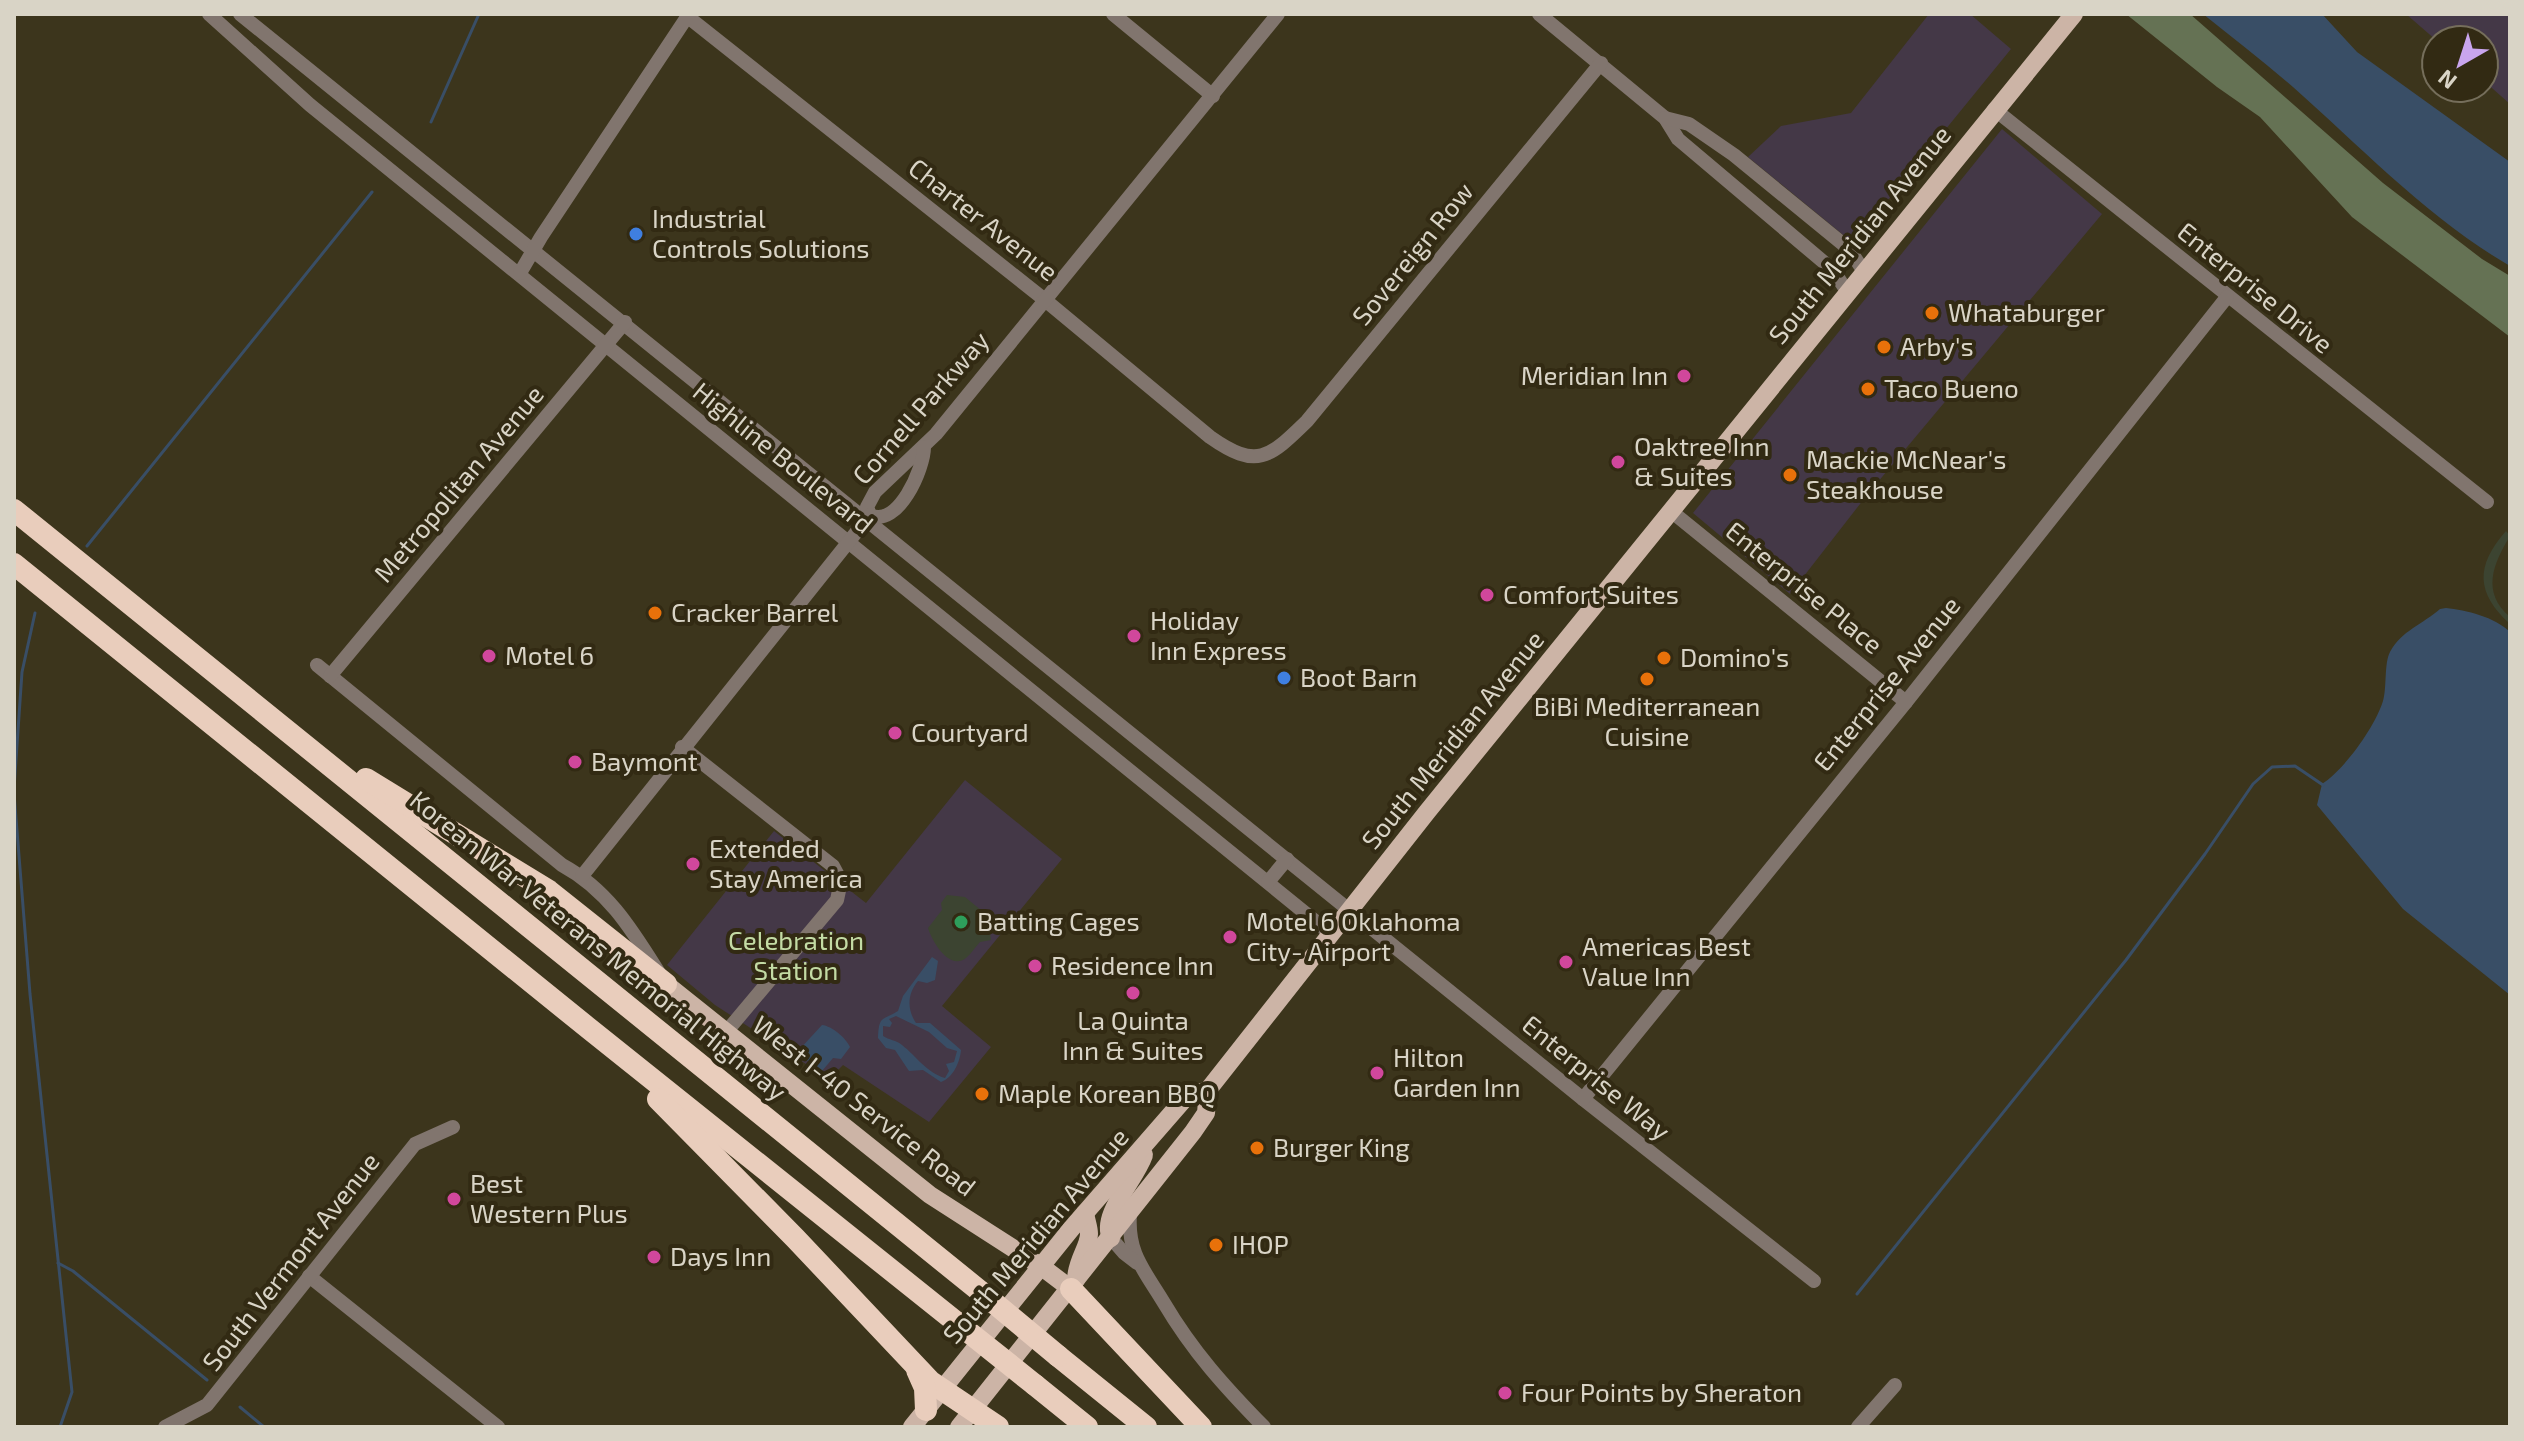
<svg xmlns="http://www.w3.org/2000/svg" width="2524" height="1441" viewBox="0 0 2524 1441" font-family="'Exo 2',sans-serif">
	<style>
		.commercial { fill: #443847 }
		.green { fill: #3c4431 }
		.forest { fill: #657254 }
		.water { fill: #394e66; fill-rule: evenodd }
		.lines { fill: none; stroke-linecap: round; stroke-linejoin: round }
		.stream { stroke: #394e66; stroke-width: 3 }
		.minor { stroke: #81756e; stroke-width: 14 }
		.major { stroke: #ccb4a6; stroke-width: 18 }
		.highway { stroke: #e9cdbc; stroke-width: 22 }
		.highway-bridge { stroke: #e9cdbc; stroke-width: 22 }
		.shop-dot { fill: #3f7fe0; stroke: #322a13; stroke-width: 3 }
		.food-dot { fill: #e8710a; stroke: #322a13; stroke-width: 3 }
		.hotel-dot { fill: #d1479c; stroke: #322a13; stroke-width: 3 }
		.leisure-dot { fill: #2e9e5b; stroke: #322a13; stroke-width: 3 }
		.labels { text-anchor: middle; stroke-width: 8; stroke-linejoin: round; paint-order: stroke }
		.poi-label { font-size: 26px; fill: #d9d4c6; stroke: #322a13; text-anchor: start }
		.street-label { font-size: 26px; fill: #d9d4c6; stroke: #322a13 }
		.park-label { font-size: 26px; fill: #c3dba4; stroke: #322a13 }
	</style>
	<rect width="100%" height="100%" fill="#3c351c"/>
	<!-- commercial -->
	<g class="commercial">
		<polygon points="1929,14 1970,14 2011,49 1853,243 1748,157 1781,126 1851,113"/>
		<polygon points="2406,14 2510,14 2510,104 2484,81 2484,40 2436,40"/>
		<polygon points="2002,129 2102,214 1867,495 1790,594 1693,513"/>
		<polygon points="965,780 1062,859 942,1006 991,1047 929,1122 843,1065 829,1079 715,1005 667,965 774,831 866,903"/>
	</g>
	<!-- green -->
	<g class="green">
		<path d="M 2506,531 L 2510,536 C 2493,564 2481,592 2510,617 L 2510,624 C 2476,593 2475,566 2506,531 Z"/>
		<path d="M 947,895 L 965,897 L 987,915 L 991,940 L 980,942 C 976,946 971,954 966,958 C 949,971 932,941 928,928 L 942,910 L 941,903 Z"/>
	</g>
	<!-- forest -->
	<polygon class="forest" points="2126,14 2190,14 2383,183 2482,259 2510,276 2510,337 2352,217 2260,117 2217,87"/>
	<!-- water -->
	<g class="water">
		<path d="M 2203,14 L 2322,14 L 2357,52 L 2510,162 L 2510,266 C 2429,219 2363,149 2293,87 C 2264,62 2233,38 2203,14 Z"/>
		<path d="M 2446,608 C 2466,610 2495,617 2510,632 L 2510,995 L 2403,909 L 2317,805 L 2322,784 C 2344,770 2375,727 2383,701 C 2387,687 2384,663 2390,652 C 2401,631 2423,624 2440,609 Z"/>
		<path d="M 932,957 L 938,961 L 935,980 L 927,983 L 918,981 C 907,994 907,1010 916,1023 L 930,1023 L 961,1050 C 960,1062 953,1078 941,1082 L 923,1070 L 909,1071 L 895,1050 L 886,1048 L 878,1038 C 879,1015 882,1021 898,1011 L 903,996 ZM 896,1016 L 929,1032 L 947,1048 L 957,1051 L 954,1062 L 946,1064 L 949,1071 L 945,1078 C 927,1073 916,1056 902,1045 C 896,1040 889,1040 883,1036 L 883,1026 L 890,1027 L 892,1023 L 889,1019 Z"/>
		<path d="M 822,1025 C 832,1026 846,1038 850,1047 L 841,1059 L 833,1058 L 822,1071 L 802,1057 L 799,1050 Z"/>
	</g>
	<g class="lines">
		<!-- stream -->
		<g class="stream">
			<polyline points="431,122 479,14"/>
			<polyline points="87,546 372,192"/>
			<polyline points="14,789 22,672 35,613"/>
			<polyline points="14,793 30,994 72,1392 60,1427"/>
			<polyline points="58,1263 73,1271 207,1380"/>
			<polyline points="1857,1294 2126,960 2205,854 2253,784 2272,767 2295,766 2323,785"/>
			<polyline points="240,1407 264,1427"/>
		</g>
		<!-- minor -->
		<g class="minor">
			<polyline points="209,14 310,105 1331,934"/>
			<polyline points="240,14 1583,1099 1814,1281"/>
			<polyline points="1113,14 1213,96"/>
			<polyline points="1539,14 1665,118 1678,139 1833,270 1848,293"/>
			<path d="M 688,17 L 1045,300 L 1210,437 C 1257,470 1269,458 1307,421 L 1601,63"/>
			<polyline points="1994,109 2487,502"/>
			<polyline points="1665,118 1689,124 1734,155 1849,249 1865,273"/>
			<polyline points="520,273 541,237 689,14"/>
			<polyline points="1671,511 1906,702"/>
			<polyline points="870,515 867,507 875,492 936,434 1278,14"/>
			<path d="M 870,515 C 898,528 924,469 924,447"/>
			<path d="M 317,665 L 562,865 C 608,890 632,930 659,973"/>
			<polyline points="330,676 625,322"/>
			<polyline points="682,747 833,866 841,881 837,900 727,1031"/>
			<polyline points="582,876 870,515"/>
			<polyline points="1268,882 1287,859"/>
			<polyline points="1583,1099 1906,702 2227,297"/>
			<path d="M 1130,1214 C 1127,1254 1145,1271 1164,1303 C 1193,1352 1225,1387 1264,1427"/>
			<polyline points="1111,1238 1124,1253 1137,1263"/>
			<polyline points="309,1276 498,1427"/>
			<polyline points="165,1427 207,1405 415,1144 453,1127"/>
			<polyline points="1858,1427 1895,1385"/>
		</g>
		<!-- major -->
		<g class="major">
			<polyline points="666,984 930,1195 1042,1267 1071,1289"/>
			<path d="M 1111,1238 C 1100,1214 1135,1181 1144,1155"/>
			<path d="M 1076,1280 C 1076,1261 1089,1247 1089,1234 C 1089,1227 1086,1220 1085,1213"/>
			<polyline points="912,1427 1071,1229 1186,1097 1208,1090"/>
			<polyline points="959,1427 1193,1132 1206,1113 1208,1090 1427,812 2074,14"/>
		</g>
		<!-- highway -->
		<g class="highway">
			<polyline points="14,510 981,1292"/>
			<polyline points="14,564 587,1027 956,1322"/>
			<polyline points="366,779 549,891 666,984"/>
			<polyline points="658,1099 795,1238 931,1382 998,1427"/>
			<polyline points="1071,1289 1201,1427"/>
			<polyline points="1058,1356 1146,1427"/>
			<polyline points="917,1370 925,1388 926,1410"/>
			<polyline points="1035,1385 1087,1427"/>
		</g>
		<!-- highway-bridge -->
		<g class="highway-bridge">
			<polyline points="981,1292 1058,1356"/>
			<polyline points="956,1322 1035,1385"/>
		</g>
	</g>
	<!-- markers -->
	<g class="shop-dot">
		<circle cx="636" cy="234" r="8"/>
		<circle cx="1284" cy="678" r="8"/>
	</g>
	<g class="food-dot">
		<circle cx="1932" cy="313" r="8"/>
		<circle cx="1884" cy="347" r="8"/>
		<circle cx="1868" cy="389" r="8"/>
		<circle cx="1790" cy="475" r="8"/>
		<circle cx="655" cy="613" r="8"/>
		<circle cx="1664" cy="658" r="8"/>
		<circle cx="1647" cy="679" r="8"/>
		<circle cx="982" cy="1094" r="8"/>
		<circle cx="1257" cy="1148" r="8"/>
		<circle cx="1216" cy="1245" r="8"/>
	</g>
	<g class="hotel-dot">
		<circle cx="1684" cy="376" r="8"/>
		<circle cx="1618" cy="462" r="8"/>
		<circle cx="1487" cy="595" r="8"/>
		<circle cx="1134" cy="636" r="8"/>
		<circle cx="489" cy="656" r="8"/>
		<circle cx="895" cy="733" r="8"/>
		<circle cx="575" cy="762" r="8"/>
		<circle cx="693" cy="864" r="8"/>
		<circle cx="1230" cy="937" r="8"/>
		<circle cx="1566" cy="962" r="8"/>
		<circle cx="1035" cy="966" r="8"/>
		<circle cx="1133" cy="993" r="8"/>
		<circle cx="1377" cy="1073" r="8"/>
		<circle cx="454" cy="1199" r="8"/>
		<circle cx="654" cy="1257" r="8"/>
		<circle cx="1505" cy="1393" r="8"/>
	</g>
	<circle class="leisure-dot" cx="961" cy="922" r="8"/>
	<g class="labels">
		<!-- poi labels -->
		<g class="poi-label">
			<text x="652" y="228">Industrial<tspan x="652" dy="30">Controls Solutions</tspan></text>
			<text x="1948" y="322">Whataburger</text>
			<text x="1900" y="356">Arby's</text>
			<text x="1668" y="385" text-anchor="end">Meridian Inn</text>
			<text x="1884" y="398">Taco Bueno</text>
			<text x="1634" y="456">Oaktree Inn<tspan x="1634" dy="30">&amp; Suites</tspan></text>
			<text x="1806" y="469">Mackie McNear's<tspan x="1806" dy="30">Steakhouse</tspan></text>
			<text x="1503" y="604">Comfort Suites</text>
			<text x="671" y="622">Cracker Barrel</text>
			<text x="1150" y="630">Holiday<tspan x="1150" dy="30">Inn Express</tspan></text>
			<text x="505" y="665">Motel 6</text>
			<text x="1680" y="667">Domino's</text>
			<text x="1300" y="687">Boot Barn</text>
			<text x="1647" y="716" text-anchor="middle">BiBi Mediterranean<tspan x="1647" dy="30">Cuisine</tspan></text>
			<text x="911" y="742">Courtyard</text>
			<text x="591" y="771">Baymont</text>
			<text x="709" y="858">Extended<tspan x="709" dy="30">Stay America</tspan></text>
			<text x="977" y="931">Batting Cages</text>
			<text x="1246" y="931">Motel 6 Oklahoma<tspan x="1246" dy="30">City- Airport</tspan></text>
			<text x="1582" y="956">Americas Best<tspan x="1582" dy="30">Value Inn</tspan></text>
			<text x="1051" y="975">Residence Inn</text>
			<text x="1133" y="1030" text-anchor="middle">La Quinta<tspan x="1133" dy="30">Inn &amp; Suites</tspan></text>
			<text x="1393" y="1067">Hilton<tspan x="1393" dy="30">Garden Inn</tspan></text>
			<text x="998" y="1103">Maple Korean BBQ</text>
			<text x="1273" y="1157">Burger King</text>
			<text x="470" y="1193">Best<tspan x="470" dy="30">Western Plus</tspan></text>
			<text x="1232" y="1254">IHOP</text>
			<text x="670" y="1266">Days Inn</text>
			<text x="1521" y="1402">Four Points by Sheraton</text>
		</g>
		<!-- street labels -->
		<g class="street-label">
			<text transform="translate(983 220) rotate(38)" y="9">Charter Avenue</text>
			<text transform="translate(1860 235) rotate(-51)" y="9">South Meridian Avenue</text>
			<text transform="translate(1413 254) rotate(-51)" y="9">Sovereign Row</text>
			<text transform="translate(2255 288) rotate(39)" y="9">Enterprise Drive</text>
			<text transform="translate(921 408) rotate(-49)" y="9">Cornell Parkway</text>
			<text transform="translate(783 458) rotate(39)" y="9">Highline Boulevard</text>
			<text transform="translate(459 484) rotate(-50)" y="9">Metropolitan Avenue</text>
			<text transform="translate(1804 588) rotate(39)" y="9">Enterprise Place</text>
			<text transform="translate(1887 684) rotate(-51)" y="9">Enterprise Avenue</text>
			<text transform="translate(1453 740) rotate(-51)" y="9">South Meridian Avenue</text>
			<text transform="translate(598 946) rotate(39)" y="9">Korean War Veterans Memorial Highway</text>
			<text transform="translate(1596 1078) rotate(39)" y="9">Enterprise Way</text>
			<text transform="translate(864 1106) rotate(38)" y="9">West I-40 Service Road</text>
			<text transform="translate(1036 1236) rotate(-50)" y="9">South Meridian Avenue</text>
			<text transform="translate(291 1262) rotate(-52)" y="9">South Vermont Avenue</text>
		</g>
		<!-- park labels -->
		<g class="park-label">
			<text x="796" y="950">Celebration<tspan x="796" dy="30">Station</tspan></text>
		</g>
	</g>
	<!-- border -->
	<rect width="2524" height="1441" fill="none" stroke="#d9d4c6" stroke-width="32"/>
	<!-- north arrow -->
	<g transform="translate(2460 64) rotate(219)"><circle r="38" fill="#322a13" stroke="#756e5b" stroke-width="2"/>
	<path d="M0-6L14 30L0 20L-14 30Z" fill="#c9a5ee"/>
	<text y="-12" font-size="22" font-weight="bold" text-anchor="middle" fill="#d9d4c6">N</text>
	</g>
</svg>
